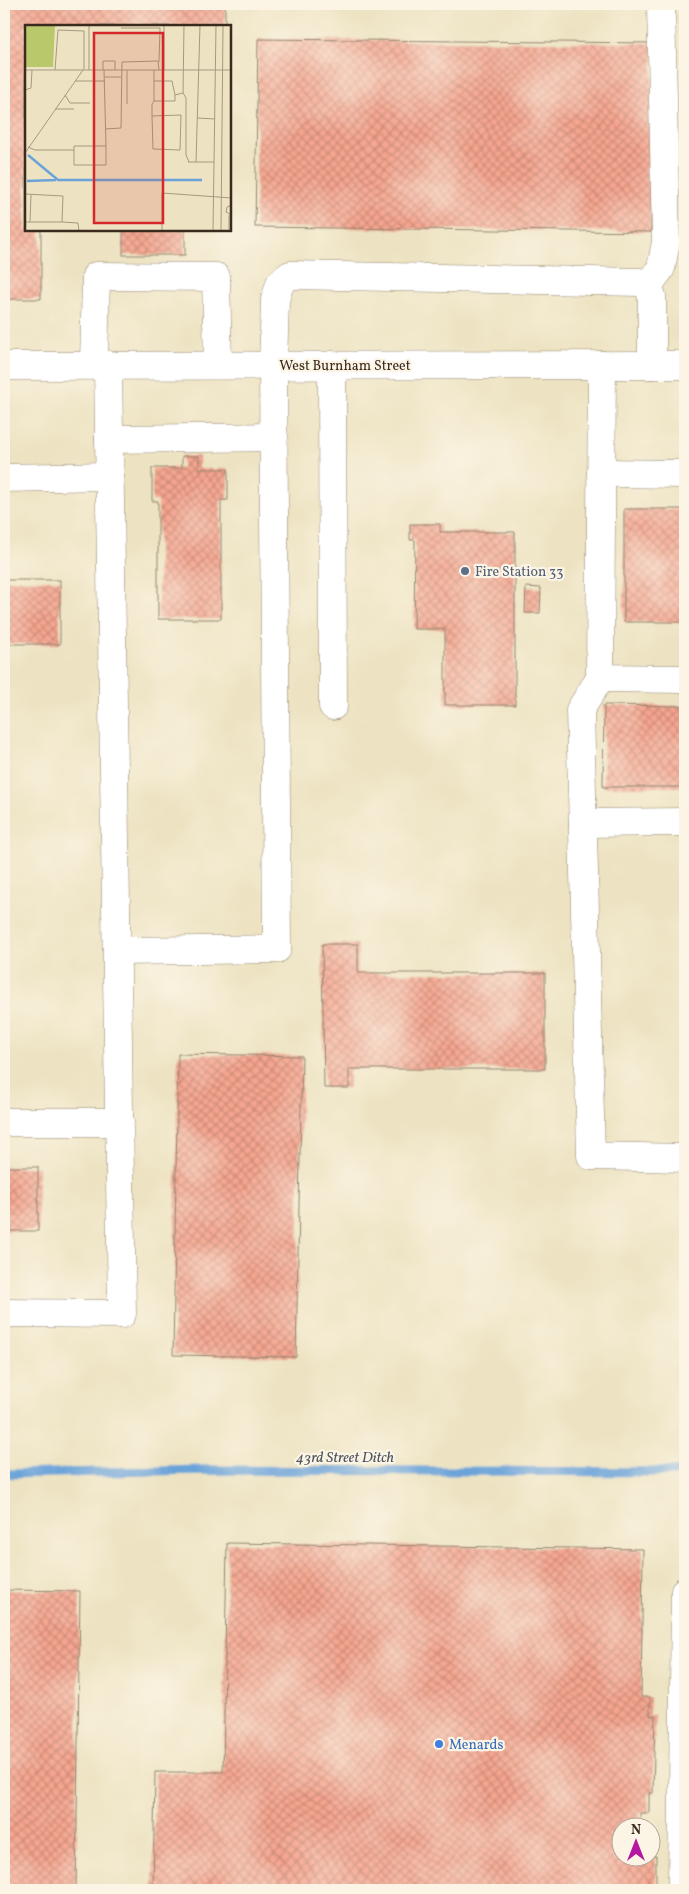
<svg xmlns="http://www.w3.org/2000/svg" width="689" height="1894" viewBox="0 0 689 1894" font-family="Vollkorn,serif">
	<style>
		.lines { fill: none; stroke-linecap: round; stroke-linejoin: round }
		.stream { stroke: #6aa3d9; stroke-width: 9 }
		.building { fill: url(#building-cross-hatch) }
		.minor-casing { stroke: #948670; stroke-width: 29 }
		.minor { stroke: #fff; stroke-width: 28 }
		.service-dot { fill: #5c6f8a; stroke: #fcf5e5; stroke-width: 2 }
		.shop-dot { fill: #3f7fe0; stroke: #fcf5e5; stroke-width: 2 }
		.labels { text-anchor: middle; stroke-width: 4.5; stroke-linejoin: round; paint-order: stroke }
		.street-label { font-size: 14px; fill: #3b2a1e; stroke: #fcf5e5 }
		.service-label { font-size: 14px; fill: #4e5e75; stroke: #fcf5e5; text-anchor: start }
		.shop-label { font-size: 14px; fill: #366cbe; stroke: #fcf5e5; text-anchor: start }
		.water-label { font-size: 15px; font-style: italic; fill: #4b545f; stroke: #fcf5e5 }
		.inset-river { fill: none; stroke: #6aa3d9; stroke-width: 2.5 }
		.inset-road { fill: none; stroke: #a69980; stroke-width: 1 }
		.view { fill: #d62828; fill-opacity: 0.15; stroke: #d62828; stroke-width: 2.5 }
		.inset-edge { fill: none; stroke: #3b2a1e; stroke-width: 2.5 }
	</style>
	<defs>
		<pattern id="building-cross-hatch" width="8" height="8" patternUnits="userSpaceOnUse" patternTransform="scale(1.25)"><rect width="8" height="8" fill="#f6a690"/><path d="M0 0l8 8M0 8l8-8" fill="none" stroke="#c88775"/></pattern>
	</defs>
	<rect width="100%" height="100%" fill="#fcf5e5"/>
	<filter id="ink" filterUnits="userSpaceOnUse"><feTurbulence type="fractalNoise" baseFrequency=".02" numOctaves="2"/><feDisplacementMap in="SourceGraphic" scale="10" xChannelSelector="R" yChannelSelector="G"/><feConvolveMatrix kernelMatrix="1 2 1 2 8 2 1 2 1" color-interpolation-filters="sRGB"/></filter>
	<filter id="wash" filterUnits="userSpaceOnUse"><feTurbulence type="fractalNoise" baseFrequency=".0096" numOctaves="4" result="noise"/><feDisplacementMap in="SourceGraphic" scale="20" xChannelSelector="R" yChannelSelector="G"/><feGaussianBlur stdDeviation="1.12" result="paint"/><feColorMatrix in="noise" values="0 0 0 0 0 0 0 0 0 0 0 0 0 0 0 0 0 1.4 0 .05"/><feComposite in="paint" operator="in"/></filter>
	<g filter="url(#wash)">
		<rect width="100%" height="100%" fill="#ede3c2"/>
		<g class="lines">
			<!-- stream -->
			<polyline class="stream" points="4,1474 205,1470 685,1472"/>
		</g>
		<g id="blocks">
			<!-- building -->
			<g class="building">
				<polygon points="4,4 225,4 225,26 26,26 26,230 41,230 41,299 4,299"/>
				<polygon points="258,39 653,43 651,232 255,227"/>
				<rect x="123" y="230" width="62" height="25"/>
				<polygon points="182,456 199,456 199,469 228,469 228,500 221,500 221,619 158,619 158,501 152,501 152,468 182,468"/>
				<rect x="624" y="509" width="61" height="113"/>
				<polygon points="410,524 440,524 440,532 515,532 515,705 445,705 445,629 414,629 415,540 410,540"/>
				<rect x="4" y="580" width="56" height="64"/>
				<polygon points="526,587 541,588 540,613 525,613"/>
				<polygon points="604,705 685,706 685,787 603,787"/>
				<polygon points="322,944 358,944 358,973 545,973 545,1069 349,1069 349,1088 324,1088"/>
				<polygon points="178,1054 302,1056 296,1357 173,1355"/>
				<rect x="4" y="1167" width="34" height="64"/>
				<polygon points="227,1543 643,1549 641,1697 650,1697 650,1716 655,1715 653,1793 649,1793 649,1813 640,1813 640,1826 622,1826 622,1856 656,1856 656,1890 153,1890 155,1772 223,1772"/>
				<polygon points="4,1590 80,1591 76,1890 4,1890"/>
			</g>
		</g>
	</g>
	<g filter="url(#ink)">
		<use href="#blocks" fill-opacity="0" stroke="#948670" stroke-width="1"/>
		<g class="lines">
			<!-- minor casing -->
			<g class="minor-casing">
				<g id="minor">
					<polyline points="648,286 661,268 666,242 661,4"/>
					<polyline points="94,365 96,276 216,277 218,365"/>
					<polyline points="332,365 333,706"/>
					<polyline points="602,365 600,678 685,679"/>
					<polyline points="4,366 685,365"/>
					<polyline points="109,439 274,437"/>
					<polyline points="601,473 685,474"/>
					<polyline points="4,478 110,476"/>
					<polyline points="600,678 580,710 591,1156 685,1158"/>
					<polyline points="583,823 685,822"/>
					<polyline points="117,951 277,949 273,365 275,300 280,283 290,275 640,282 648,286 652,296 652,365"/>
					<polyline points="4,1122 120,1122"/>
					<polyline points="4,1313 122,1314 108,365"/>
					<polyline points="682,1890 685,1591"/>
				</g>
			</g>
			<!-- minor -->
			<use href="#minor" class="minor"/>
		</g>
	</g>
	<!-- markers -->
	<circle class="service-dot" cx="465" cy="571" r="5"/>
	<circle class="shop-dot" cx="439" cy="1744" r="5"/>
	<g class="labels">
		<!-- street labels -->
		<g class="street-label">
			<text x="345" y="370">West Burnham Street</text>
		</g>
		<!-- service labels -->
		<g class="service-label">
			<text x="475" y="576">Fire Station 33</text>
		</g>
		<!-- shop labels -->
		<g class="shop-label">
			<text x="449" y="1749">Menards</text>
		</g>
		<!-- water labels -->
		<g class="water-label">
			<text x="345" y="1462">43rd Street Ditch</text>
		</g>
	</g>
	<!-- overview -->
	<g transform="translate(25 25)">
		<rect width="206" height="206" fill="#ede3c2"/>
		<path d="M 0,0 L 30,0 L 28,42 L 0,42 Z" fill="#b9c86b"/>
		<path class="inset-river" d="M 3,130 L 33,155 L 177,155M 2,156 L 31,155"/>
		<path class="inset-road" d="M 159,0 L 158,68 L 161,73 L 161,130 L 164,137M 96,3 L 135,3 L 134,37M 0,45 L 207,45M 30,45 L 33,5 L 59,6 L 59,45M 64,45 L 64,0M 78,45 L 78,36 L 90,36 L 90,45M 79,45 L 81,121 L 81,140 L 49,140 L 49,121 L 81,121M 102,45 L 102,79M 129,45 L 129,76 L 150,76 L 150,70 L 158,68M 139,45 L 139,0M 80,52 L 96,52M 50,56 L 80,56M 129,56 L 147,56 L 150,70M 0,65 L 6,63 L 7,45M 40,70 L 45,78 L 65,78M 30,84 L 49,84M 127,91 L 156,90 L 155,125 L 128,124 L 127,91 L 127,79 L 129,76M 172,93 L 190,94M 80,104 L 96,103 L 97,37 L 133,36 L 134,45M 3,122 L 10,125 L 49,125M 0,128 L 58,45M 163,137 L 189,137M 171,137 L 175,0M 0,169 L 38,171 L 37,197 L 0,197M 207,180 L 202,182 L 201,187 L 207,190M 5,197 L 6,170M 37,197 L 53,198 L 54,206M 137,206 L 137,168 L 207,173M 188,206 L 191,0M 196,206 L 198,0M 204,206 L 204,190"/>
		<path class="view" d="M 69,8 L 138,8 L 138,198 L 69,198 Z"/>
		<rect width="206" height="206" class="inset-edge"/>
	</g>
	<!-- margin -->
	<rect width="689" height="1894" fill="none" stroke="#fcf5e5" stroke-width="20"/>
	<!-- north arrow -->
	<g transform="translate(636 1842)"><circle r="24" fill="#fcf5e5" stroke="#afa495"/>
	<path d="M0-4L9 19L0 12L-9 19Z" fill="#b5179e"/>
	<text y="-8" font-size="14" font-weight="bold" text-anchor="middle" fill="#3b2a1e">N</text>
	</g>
</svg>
